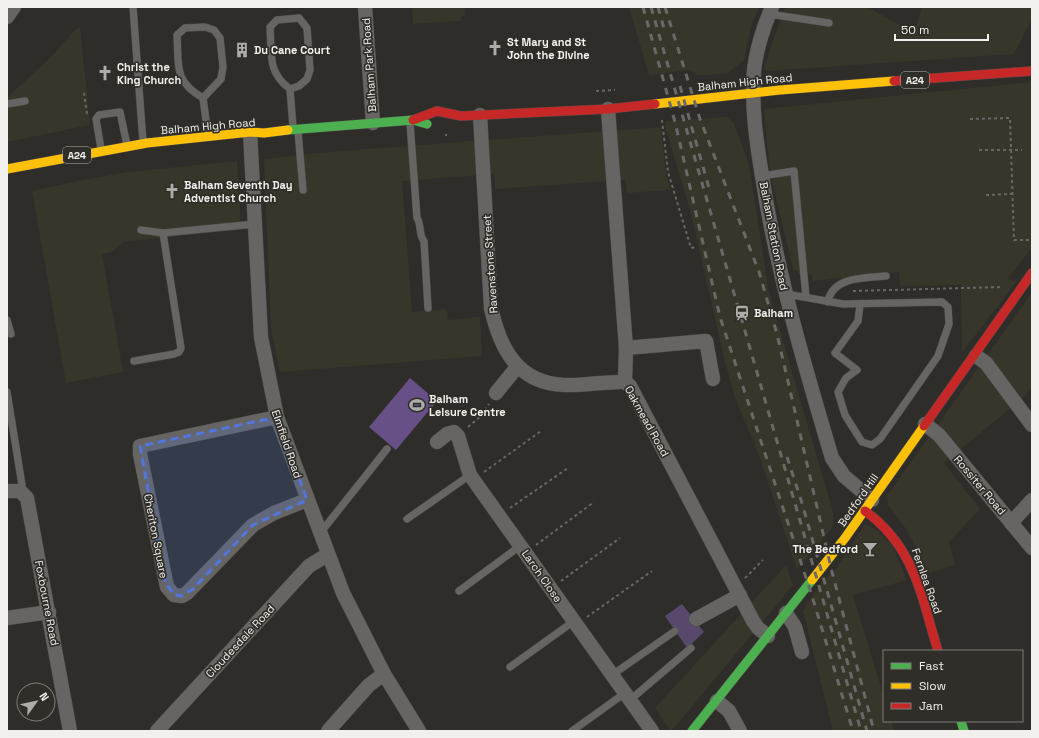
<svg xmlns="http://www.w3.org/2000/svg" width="1039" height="738" viewBox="0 0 1039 738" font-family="'Space Grotesk',sans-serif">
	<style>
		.built { fill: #38362b }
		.green { fill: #58496c }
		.water { fill: #675087 }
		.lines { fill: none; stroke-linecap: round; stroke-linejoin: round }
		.lane-casing { stroke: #4b4a47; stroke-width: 8 }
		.street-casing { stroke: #4b4a47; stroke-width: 15 }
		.fast-casing { stroke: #4b4a47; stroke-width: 10 }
		.slow-casing { stroke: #4b4a47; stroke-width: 10 }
		.jam-casing { stroke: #4b4a47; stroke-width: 10 }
		.path { stroke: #676764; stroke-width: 2; stroke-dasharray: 3 3; stroke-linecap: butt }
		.lane { stroke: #666563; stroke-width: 7 }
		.street { stroke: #666563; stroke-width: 14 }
		.fast { stroke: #4caf50; stroke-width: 9 }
		.slow { stroke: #ffc107; stroke-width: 9 }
		.jam { stroke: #c62828; stroke-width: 9 }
		.rail { stroke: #6a6967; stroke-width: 3; stroke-dasharray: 7 7; stroke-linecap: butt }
		.marked { fill: #5276dd; fill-opacity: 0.2; stroke: #5276dd; stroke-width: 3; stroke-dasharray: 8 5; stroke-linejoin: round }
		.labels { text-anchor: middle; stroke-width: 3.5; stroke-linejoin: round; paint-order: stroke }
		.shield { fill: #2f2e28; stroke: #b8b6b2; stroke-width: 1 }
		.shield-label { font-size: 10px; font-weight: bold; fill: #f2f0ed }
		.poi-label { font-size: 11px; font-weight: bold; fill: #f2f0ed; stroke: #2f2e28; text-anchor: start }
		.street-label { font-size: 11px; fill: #f2f0ed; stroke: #2f2e28 }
	</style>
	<rect width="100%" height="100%" fill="#2e2d29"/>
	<!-- built -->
	<g class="built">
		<polygon points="412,7 465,7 464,16 461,16 461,21 413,24"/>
		<polygon points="629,7 759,7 752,23 744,60 727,74 699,75 688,70 649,75"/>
		<polygon points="785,7 867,7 914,33 922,7 1032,7 1032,19 1014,54 766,71 764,67"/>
		<polygon points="77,28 80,28 90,125 7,142 7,98 50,58"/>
		<polygon points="1032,82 1032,248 1007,279 1017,281 962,352 961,285 900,286 899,272 812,281 812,274 802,275 793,269 770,173 764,109"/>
		<polygon points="727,117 734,123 749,165 769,293 834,515 832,528 797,570 760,458 735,398 724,358 692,217 665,126 666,121"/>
		<polygon points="661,127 666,175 670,190 627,193 625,180 495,189 494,174 402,181 412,312 447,309 448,320 480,317 482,356 280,372 271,328 264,159 329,152"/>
		<polygon points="237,161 241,229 123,242 112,252 102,254 123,372 66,383 32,191 88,179 129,172"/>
		<polygon points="1032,292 1032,387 1025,396 944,463 980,509 949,542 955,565 929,573 907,530 888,505 887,496"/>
		<polygon points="865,524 878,531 893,547 907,580 853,595 884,697 884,721 891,721 894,731 833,731 803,611 809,600 827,576 836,569"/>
		<polygon points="786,565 793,585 673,729 670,730 655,708"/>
	</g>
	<!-- green -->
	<polygon class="green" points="682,604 704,632 687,648 665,616"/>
	<!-- water -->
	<polygon class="water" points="410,378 437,401 396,450 369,427"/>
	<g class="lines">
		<!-- lane casing -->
		<g class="lane-casing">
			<g id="lane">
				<polyline points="133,7 143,142"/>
				<polyline points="769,14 829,23"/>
				<path d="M 205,27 L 214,30 L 220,38 L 223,67 L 221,79 L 203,98 C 173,81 179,65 177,35 L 185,28 Z"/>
				<path d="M 290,89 L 299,86 L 307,79 L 310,70 L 307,28 L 299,18 L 277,20 L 270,27 C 272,54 267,72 290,89 L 293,127"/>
				<polyline points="203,98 208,135"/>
				<polyline points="7,104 25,101"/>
				<path d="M 410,123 L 417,218 C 422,225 418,234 424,241 L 428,308"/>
				<polyline points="298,131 303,190"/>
				<polyline points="101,149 96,119 99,115 120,112 127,145"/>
				<polyline points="762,176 794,171 806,297"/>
				<polyline points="141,230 163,233 255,224"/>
				<polyline points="785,296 792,295 843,304 942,302 948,307 949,324 938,356 880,439 872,445 862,442 845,415 838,392 846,378 857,370 835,353 858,321 860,305"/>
				<path d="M 828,302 C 832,276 866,278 886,276"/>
				<polyline points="7,320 11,334"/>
				<polyline points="134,361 174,354 179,352 181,348 163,233"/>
				<polyline points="7,392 22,485 20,491"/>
				<polyline points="407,519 470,475"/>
				<polyline points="318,530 325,527 387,449"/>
				<polyline points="459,591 520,546"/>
				<polyline points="510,667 574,621"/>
				<polyline points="612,675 675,631"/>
				<polyline points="630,700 691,648"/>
				<polyline points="572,731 625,693"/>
			</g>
		</g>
		<!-- street casing -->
		<g class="street-casing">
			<g id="street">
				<polyline points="365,7 373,123"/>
				<path d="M 772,7 C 764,26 756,50 754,71 C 751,109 757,145 763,182 C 778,277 805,367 832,458 L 844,476 L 872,500"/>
				<polyline points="7,17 14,7"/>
				<polyline points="608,109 626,348 625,382"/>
				<path d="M 480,115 L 491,308 C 500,348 517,383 564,385 C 584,386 605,381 625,382"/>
				<polyline points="250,132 261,337 277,417 343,593 384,674 419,731"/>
				<polyline points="626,348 706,341 713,379"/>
				<polyline points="976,356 986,363 1032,425"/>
				<polyline points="625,382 630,386 753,621 758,628 768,636"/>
				<polyline points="496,393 517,367"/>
				<polyline points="277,417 140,446 140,454 167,587 174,595 182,596 187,593 253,525 274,513 307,500"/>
				<polyline points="925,424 939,435 1032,548"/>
				<polyline points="437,442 447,434 454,432 458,436 470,475 652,731"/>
				<polyline points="7,491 20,491 27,498 70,731"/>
				<polyline points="1011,523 1032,500"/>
				<polyline points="786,613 795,627 802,652"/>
				<polyline points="7,618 49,612"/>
				<polyline points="696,619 740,595"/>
				<polyline points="717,701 729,711 740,731"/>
				<polyline points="157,731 309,566 327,555"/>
				<polyline points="328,731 369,685 384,674"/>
			</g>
		</g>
		<!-- fast casing -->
		<g class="fast-casing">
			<g id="fast">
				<polyline points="288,130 413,120 427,124"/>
				<polyline points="961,721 964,731"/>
				<polyline points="692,731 812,580"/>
			</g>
		</g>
		<!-- slow casing -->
		<g class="slow-casing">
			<g id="slow">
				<polyline points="655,104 780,90 894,81"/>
				<polyline points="7,169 147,143 250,132 264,133 288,130"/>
				<polyline points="812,580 845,538 924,426"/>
			</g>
		</g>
		<!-- jam casing -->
		<g class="jam-casing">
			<g id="jam">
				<polyline points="894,81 1032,71"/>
				<polyline points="413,120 437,111 461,116 608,109 655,104"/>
				<polyline points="924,426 1032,273"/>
				<path d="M 865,511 C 915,547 921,596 938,651"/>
			</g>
		</g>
		<!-- path -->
		<g class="path">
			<polyline points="596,91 615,90"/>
			<polyline points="84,93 87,114"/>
			<polyline points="970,119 1010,118 1014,240 1032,240"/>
			<polyline points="662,120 668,172 691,248 695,247"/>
			<polyline points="446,134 446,136"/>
			<polyline points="979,150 1022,150"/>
			<polyline points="986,195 1012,194"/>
			<polyline points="853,291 1003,287"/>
			<polyline points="468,427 481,416 489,404"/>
			<polyline points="484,472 541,431"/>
			<polyline points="510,508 568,468"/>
			<polyline points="536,545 594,502"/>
			<polyline points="745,578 763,560"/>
			<polyline points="561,581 620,538"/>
			<polyline points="587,617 652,571"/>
		</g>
		<!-- lane -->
		<use href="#lane" class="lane"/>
		<!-- street -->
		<use href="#street" class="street"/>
		<!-- fast -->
		<use href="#fast" class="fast"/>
		<!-- slow -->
		<use href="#slow" class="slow"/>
		<!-- jam -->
		<use href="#jam" class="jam"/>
		<!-- rail -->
		<g class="rail">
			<polyline points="643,7 675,122 720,317 812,596 853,731"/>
			<polyline points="651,7 861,731"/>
			<polyline points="658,7 665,32"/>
			<polyline points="665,7 700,119 759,272 777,334 832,572 874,731"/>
			<polyline points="680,86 709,188"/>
			<polyline points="787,457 802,503 867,731"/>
		</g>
	</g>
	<!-- marked area -->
	<path class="marked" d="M 277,417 L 307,500 L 253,525 L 193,589 L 182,596 L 174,595 L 165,582 L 140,446 Z"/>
	<!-- icons -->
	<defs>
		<g id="church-bare" transform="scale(1.2)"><path d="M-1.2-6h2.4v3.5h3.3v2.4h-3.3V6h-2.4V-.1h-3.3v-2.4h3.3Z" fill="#adaca8" stroke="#2f2e28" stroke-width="2.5" paint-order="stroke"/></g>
		<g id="building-bare" transform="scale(1.2)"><path d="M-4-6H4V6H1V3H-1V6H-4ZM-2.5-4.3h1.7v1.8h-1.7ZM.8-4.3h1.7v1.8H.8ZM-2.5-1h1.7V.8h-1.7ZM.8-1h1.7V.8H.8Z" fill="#adaca8" stroke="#2f2e28" stroke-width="2.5" paint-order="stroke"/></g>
		<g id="station-bare" transform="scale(1.2)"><path d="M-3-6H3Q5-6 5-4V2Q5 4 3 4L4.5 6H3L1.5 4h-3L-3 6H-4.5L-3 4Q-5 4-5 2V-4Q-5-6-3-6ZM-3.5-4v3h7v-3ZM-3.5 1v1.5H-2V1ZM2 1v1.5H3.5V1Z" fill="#adaca8" stroke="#2f2e28" stroke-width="2.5" paint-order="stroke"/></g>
		<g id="stadium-bare" transform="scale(1.2)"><path d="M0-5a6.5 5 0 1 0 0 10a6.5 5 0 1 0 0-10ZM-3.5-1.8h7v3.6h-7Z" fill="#adaca8" stroke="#2f2e28" stroke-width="2.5" paint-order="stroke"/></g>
		<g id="bar-bare" transform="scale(1.2)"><path d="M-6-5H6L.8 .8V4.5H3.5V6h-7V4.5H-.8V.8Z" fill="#adaca8" stroke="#2f2e28" stroke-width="2.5" paint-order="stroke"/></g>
	</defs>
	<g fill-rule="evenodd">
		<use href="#church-bare" x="495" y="48"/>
		<use href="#building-bare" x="242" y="50"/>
		<use href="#church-bare" x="105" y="73"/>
		<use href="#church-bare" x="172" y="191"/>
		<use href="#station-bare" x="742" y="313"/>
		<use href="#stadium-bare" x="417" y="405"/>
		<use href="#bar-bare" x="870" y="549"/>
	</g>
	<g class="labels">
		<!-- shield labels -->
		<g class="shield">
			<rect x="901" y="72" width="28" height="16" rx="3"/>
			<rect x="63" y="147" width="28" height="16" rx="3"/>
		</g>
		<g class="shield-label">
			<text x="915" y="84">A24</text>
			<text x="77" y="159">A24</text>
		</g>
		<!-- poi labels -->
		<g class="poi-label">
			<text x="507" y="46">St Mary and St<tspan x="507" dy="13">John the Divine</tspan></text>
			<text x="254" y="54">Du Cane Court</text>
			<text x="117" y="71">Christ the<tspan x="117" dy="13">King Church</tspan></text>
			<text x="184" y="189">Balham Seventh Day<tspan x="184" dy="13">Adventist Church</tspan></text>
			<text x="754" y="317">Balham</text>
			<text x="429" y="403">Balham<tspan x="429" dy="13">Leisure Centre</tspan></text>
			<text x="858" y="553" text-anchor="end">The Bedford</text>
		</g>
		<!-- street labels -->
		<g class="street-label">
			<text transform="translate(369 65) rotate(-94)" y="4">Balham Park Road</text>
			<text transform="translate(745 82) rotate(-6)" y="4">Balham High Road</text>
			<text transform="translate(208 126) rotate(-5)" y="4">Balham High Road</text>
			<text transform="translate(774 236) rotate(79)" y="4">Balham Station Road</text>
			<text transform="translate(490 264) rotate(-94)" y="4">Ravenstone Street</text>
			<text transform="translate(647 421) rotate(61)" y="4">Oakmead Road</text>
			<text transform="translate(287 444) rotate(71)" y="4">Elmfield Road</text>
			<text transform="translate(980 485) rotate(50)" y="4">Rossiter Road</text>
			<text transform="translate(858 500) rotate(-55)" y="4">Bedford Hill</text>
			<text transform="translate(156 536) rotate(79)" y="4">Cheriton Square</text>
			<text transform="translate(542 576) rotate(55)" y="4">Larch Close</text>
			<text transform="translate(927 581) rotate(70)" y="4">Fernlea Road</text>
			<text transform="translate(47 603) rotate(79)" y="4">Foxbourne Road</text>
			<text transform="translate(240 641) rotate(-47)" y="4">Cloudesdale Road</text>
		</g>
	</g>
	<!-- border -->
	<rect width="1039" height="738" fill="none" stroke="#f2f0ed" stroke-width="16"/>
	<!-- legend -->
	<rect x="883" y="650" width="140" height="72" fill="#2f2e28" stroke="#7d7c77"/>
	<rect x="891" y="663" width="20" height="6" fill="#4caf50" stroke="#7d7c77"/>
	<text x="919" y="670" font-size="12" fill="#f2f0ed">Fast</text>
	<rect x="891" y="683" width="20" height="6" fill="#ffc107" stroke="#7d7c77"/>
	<text x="919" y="690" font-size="12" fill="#f2f0ed">Slow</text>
	<rect x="891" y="703" width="20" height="6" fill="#c62828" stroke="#7d7c77"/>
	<text x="919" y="710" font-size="12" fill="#f2f0ed">Jam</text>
	<!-- north arrow -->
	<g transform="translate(36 702) rotate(57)"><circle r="19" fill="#2f2e28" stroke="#7d7c77"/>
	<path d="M0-3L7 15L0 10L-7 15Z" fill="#adaca8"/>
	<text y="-6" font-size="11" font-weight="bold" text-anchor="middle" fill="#f2f0ed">N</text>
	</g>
	<!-- scale -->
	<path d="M895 34v6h93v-6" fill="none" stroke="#f2f0ed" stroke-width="2"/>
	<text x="901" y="34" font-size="12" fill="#f2f0ed" stroke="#2f2e28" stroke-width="3" paint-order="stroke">50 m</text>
</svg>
